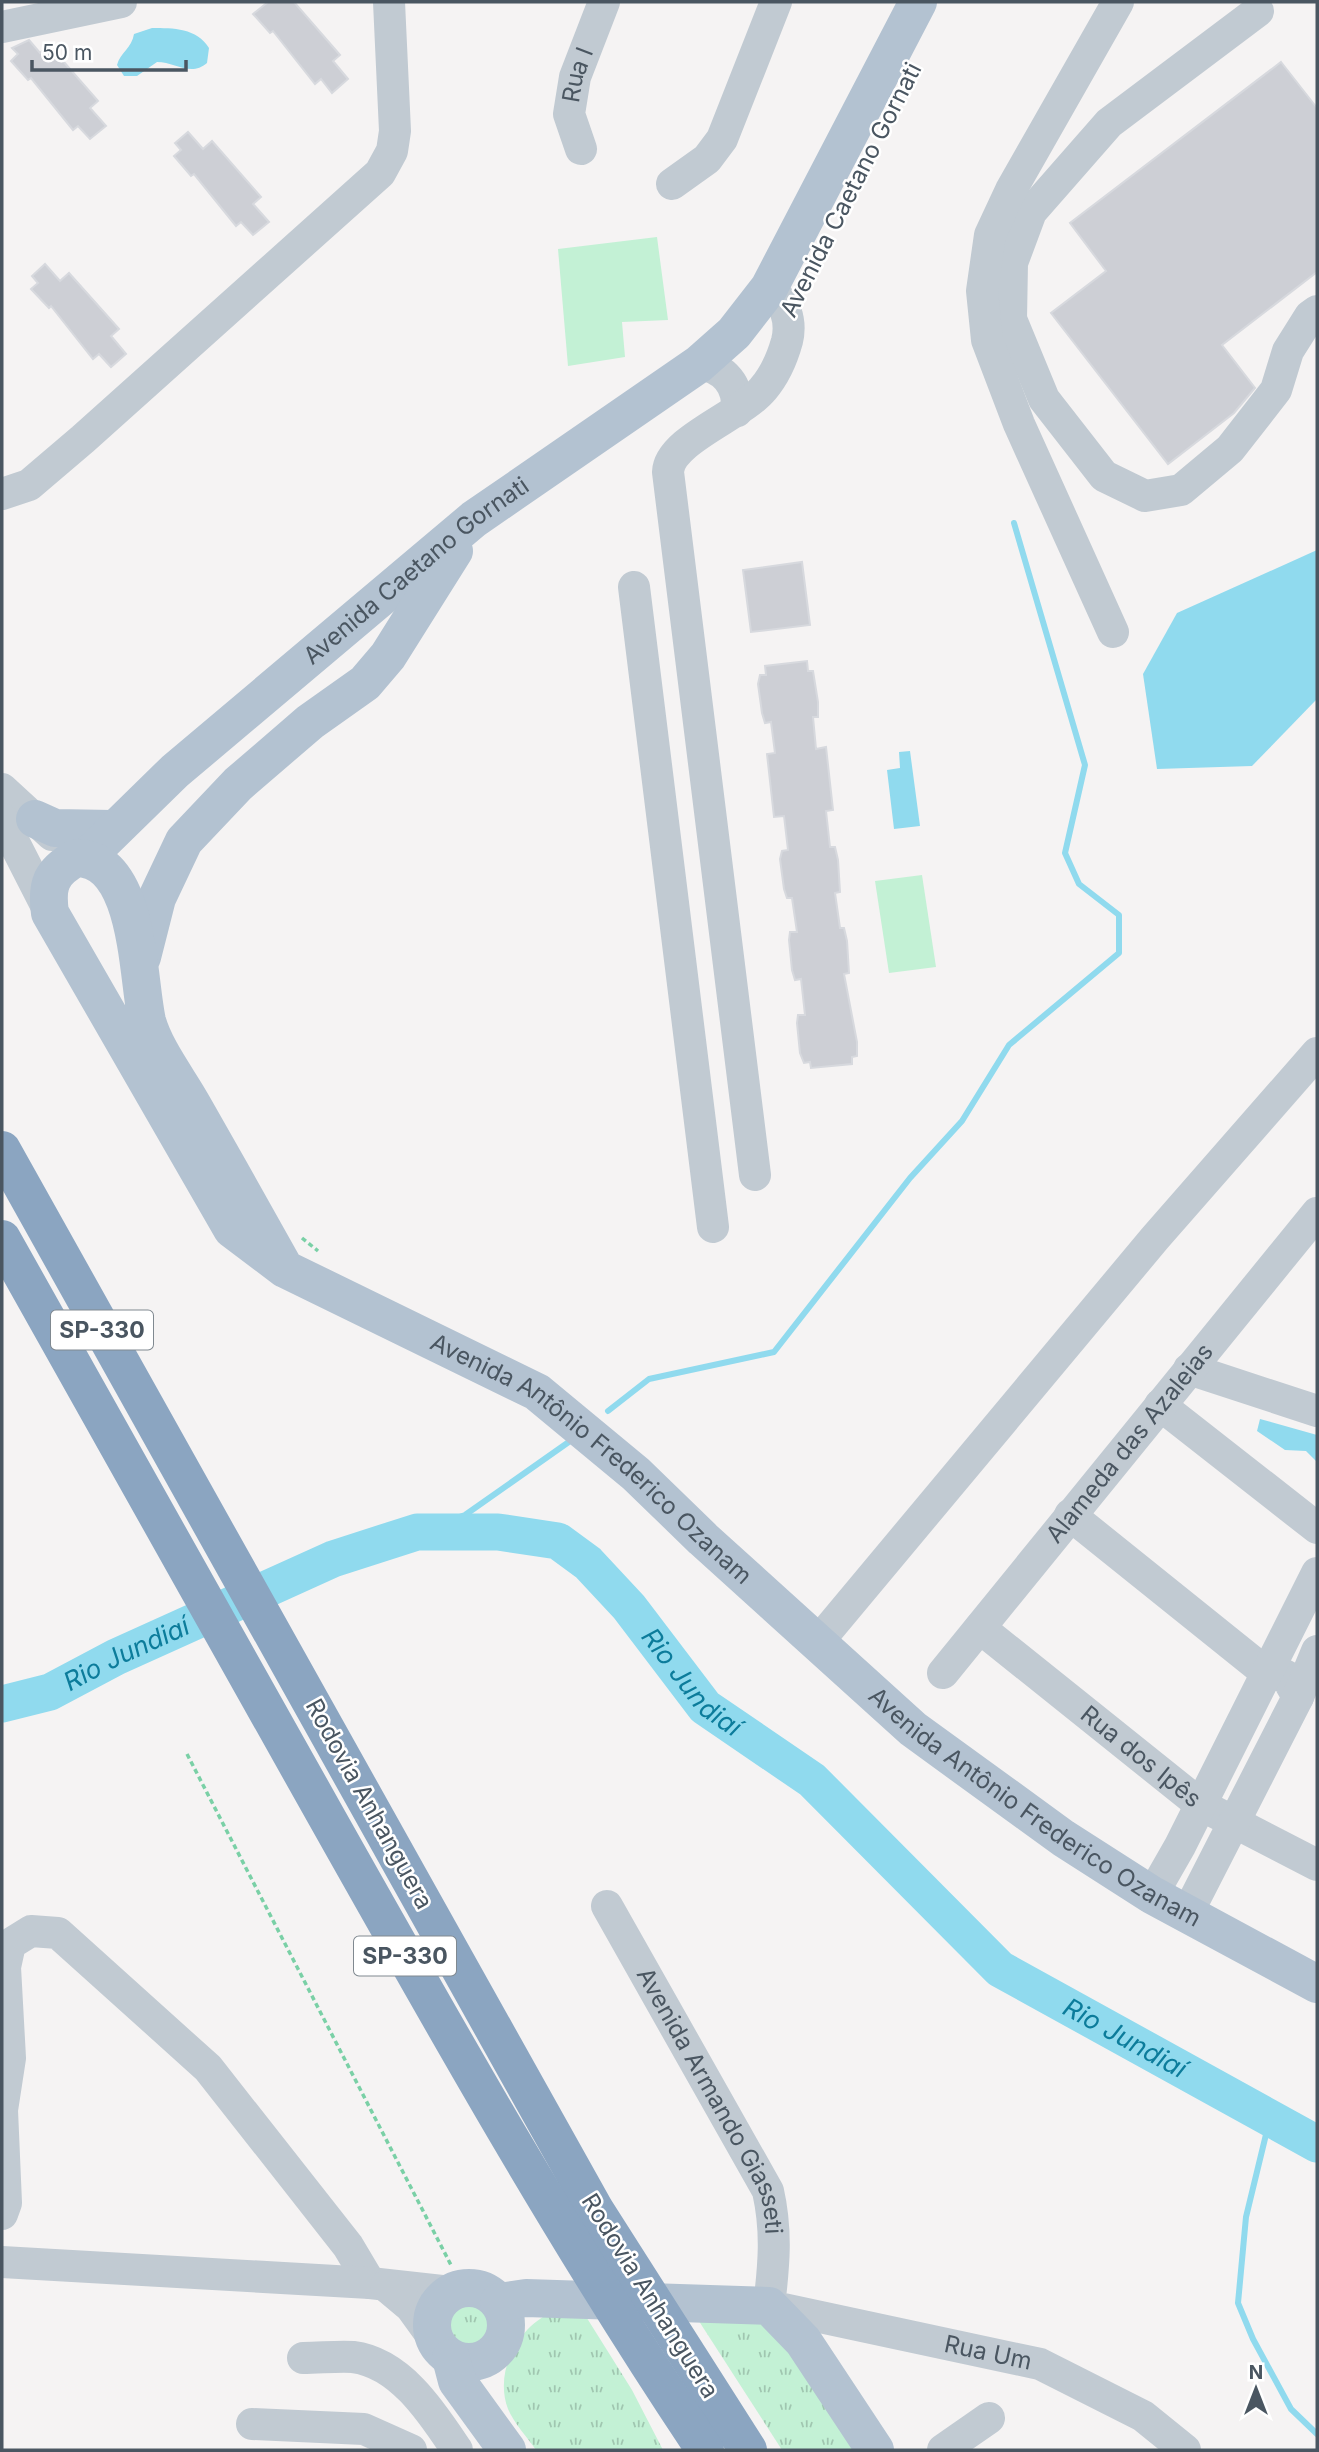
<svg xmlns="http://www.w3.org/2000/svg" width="1319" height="2452" viewBox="0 0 1319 2452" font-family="Inter,sans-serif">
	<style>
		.grass { fill: url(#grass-tufts) }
		.pitch { fill: #c3f1d5 }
		.water { fill: #90daee }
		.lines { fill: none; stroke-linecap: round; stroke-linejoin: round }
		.stream { stroke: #90daee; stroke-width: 6 }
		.river { stroke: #90daee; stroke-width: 37 }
		.building { fill: #cdcfd5; stroke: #d7d9de; stroke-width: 2 }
		.path { stroke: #7ad0a6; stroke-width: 3.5; stroke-dasharray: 5 3.5; stroke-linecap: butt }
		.minor { stroke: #c1cad2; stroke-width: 32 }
		.major { stroke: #b3c2d1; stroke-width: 38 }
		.highway { stroke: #8ba5c1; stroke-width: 38 }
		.labels { text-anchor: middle; stroke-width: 5; stroke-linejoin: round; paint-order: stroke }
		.shield { fill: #fff; stroke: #808990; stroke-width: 2 }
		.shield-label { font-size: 23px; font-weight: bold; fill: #4a5661 }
		.street-label { font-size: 24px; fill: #4a5661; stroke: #fff }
		.water-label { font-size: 26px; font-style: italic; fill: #0c7c9b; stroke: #fff }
	</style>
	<defs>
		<pattern id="grass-tufts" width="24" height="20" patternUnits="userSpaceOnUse" patternTransform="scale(1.75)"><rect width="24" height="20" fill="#c3f1d5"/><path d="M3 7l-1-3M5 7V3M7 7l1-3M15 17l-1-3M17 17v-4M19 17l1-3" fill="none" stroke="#a0c6b0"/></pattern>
	</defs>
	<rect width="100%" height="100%" fill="#f5f3f3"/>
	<!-- grass -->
	<g class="grass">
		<circle cx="470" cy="2324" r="21"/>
		<path d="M 580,2307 L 632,2390 L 663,2450 L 536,2450 C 527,2437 514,2423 508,2409 C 494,2372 517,2328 552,2312 C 560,2309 571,2309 580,2307 Z"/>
		<polygon points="695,2315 747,2317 774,2329 858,2450 782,2450"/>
	</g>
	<!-- pitch -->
	<g class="pitch">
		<polygon points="657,237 668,320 622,322 625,357 568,366 558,249"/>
		<polygon points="922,875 936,967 889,973 875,881"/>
	</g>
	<!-- water -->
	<g class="water">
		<path d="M 152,28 C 173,28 197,28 209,48 L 207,63 C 191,77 175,62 157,62 L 137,76 L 124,76 L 117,65 C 120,53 132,48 134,34 Z"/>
		<polygon points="1317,550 1317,699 1252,766 1157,769 1143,674 1177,613"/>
		<polygon points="910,751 920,826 894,829 887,770 900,768 899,752"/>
		<polygon points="1260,1419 1317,1435 1317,1462 1306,1451 1285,1450 1257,1431"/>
	</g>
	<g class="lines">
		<!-- stream -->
		<g class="stream">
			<polyline points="608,1411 649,1379 774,1352 910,1178 962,1121 1009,1045 1119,953 1119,915 1079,884 1065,853 1085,765 1014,523"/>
			<polyline points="417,1532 465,1515 573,1439"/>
			<polyline points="1270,2118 1246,2217 1238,2303 1253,2339 1291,2409 1317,2434"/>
		</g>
		<!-- river -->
		<path class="river" id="s1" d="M 2,1704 L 50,1692 L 116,1657 L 333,1559 L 417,1532 L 498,1532 L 558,1541 L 588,1563 L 629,1607 L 705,1707 L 812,1780 L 1000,1969 L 1317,2144"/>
	</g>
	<!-- building -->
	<g class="building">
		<polygon points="268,2 294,2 340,55 333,61 348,79 332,93 321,79 315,84 273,31 270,33 253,14"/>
		<polygon points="29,40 40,53 49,45 98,101 90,108 106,126 90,139 78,126 73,130 31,78 28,80 11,61 18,54 12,48"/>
		<polygon points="1281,62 1317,108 1317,272 1222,345 1255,388 1234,413 1168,464 1051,313 1106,271 1070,223"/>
		<polygon points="188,132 203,149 212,141 261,197 253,204 269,222 253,235 241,222 236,226 194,174 191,176 174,156 181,150 175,143"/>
		<polygon points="45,264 60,281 69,273 119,329 111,336 126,354 111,367 99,354 93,359 51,306 49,308 31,289 38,283 32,276"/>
		<polygon points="802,562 810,625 751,632 743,570"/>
		<polygon points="807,661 808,671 813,671 818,702 818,717 813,717 816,749 826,747 833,810 826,811 830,847 835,847 838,860 840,892 835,893 840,928 844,928 847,941 849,973 844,974 857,1042 857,1056 852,1057 852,1064 811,1068 810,1062 804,1063 800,1053 797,1023 798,1015 805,1015 801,979 795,980 792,970 789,940 790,932 797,932 792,898 787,898 784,889 780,859 782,851 788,850 784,816 774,817 767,754 775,753 771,722 765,723 762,713 758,684 760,675 766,675 765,666"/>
	</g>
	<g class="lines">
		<!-- path -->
		<g class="path">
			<polyline points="302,1238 318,1251"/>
			<polyline points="187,1754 452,2267"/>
		</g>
		<!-- minor -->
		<g class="minor">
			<polyline points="1258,11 1109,123 1031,212 1012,263 1011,319 1044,399 1104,476 1145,496 1181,490 1230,449 1276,390 1288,351 1310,316 1317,311"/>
			<polyline points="2,27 121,2"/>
			<path id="s2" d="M 581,149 L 569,114 L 575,77 L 604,2"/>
			<polyline points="672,184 707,159 722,139 776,2"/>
			<path d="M 699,364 C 725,368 739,385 737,411"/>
			<polyline points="2,494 29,485 83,439 380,173 392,151 395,131 389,2"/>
			<polyline points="634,587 713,1227"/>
			<polyline points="1113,632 1019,424 987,340 982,291 990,235 1011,190 1118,2"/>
			<polyline points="2,789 52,835"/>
			<polyline points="2,819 50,913"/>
			<path d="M 755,1175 L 668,472 C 669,440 742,415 763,389 C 775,375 782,359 787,341 C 792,321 785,301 769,288"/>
			<polyline points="1189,1369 1317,1411"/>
			<polyline points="1160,1405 1317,1528"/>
			<polyline points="1070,1515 1268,1674 1286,1676 1298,1697"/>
			<path id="s3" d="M 980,1628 L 1201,1805 L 1317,1865"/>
			<polyline points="817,1643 1155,1238 1317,1053"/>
			<path id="s4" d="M 943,1673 L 1317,1213"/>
			<polyline points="1152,1895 1180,1846 1317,1573"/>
			<path id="s5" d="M 607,1906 L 768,2191 C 777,2231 774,2265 769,2306 L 1040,2364 L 1143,2416 L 1185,2450"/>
			<polyline points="1186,1916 1298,1697 1317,1651"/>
			<polyline points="2,2214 6,2203 2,2110 10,2058 5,1967 10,1944 31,1931 58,1933 208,2068 348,2246 370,2283"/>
			<polyline points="2,2262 370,2283 451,2292"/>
			<polyline points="386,2286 411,2307 432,2336"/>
			<path d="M 303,2358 C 320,2358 337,2356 353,2357 C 401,2363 433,2414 457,2450"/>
			<polyline points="252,2424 364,2429 411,2450"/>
			<polyline points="943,2450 989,2418"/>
		</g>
		<!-- major -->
		<g class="major">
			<polyline points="35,819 55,828 112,829"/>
			<path id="s6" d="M 86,858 L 175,771 L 474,519 L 699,364 L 734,333 L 769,288 L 918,2"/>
			<polyline points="142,957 157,898 184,841 238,784 310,722 365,683 388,656 454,551"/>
			<path id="s7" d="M 285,1269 C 255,1215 224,1160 193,1106 C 178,1079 155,1050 147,1021 C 137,977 140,858 76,858 C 51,872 46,885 50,913 L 232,1229 L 285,1269 L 537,1392 L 636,1474 L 703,1539 L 913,1729 L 1063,1838 L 1152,1895 L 1317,1984"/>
			<circle cx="469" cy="2325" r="37"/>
			<polyline points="499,2302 526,2298 769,2306 803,2341 875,2450"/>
			<polyline points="451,2358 457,2381 507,2450"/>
		</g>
		<!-- highway -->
		<g class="highway">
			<polyline points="2,1150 595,2210 748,2450"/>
			<path d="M 2,1239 C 110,1431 218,1623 326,1816 C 447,2031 568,2246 705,2450"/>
		</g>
	</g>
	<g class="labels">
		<!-- shield labels -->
		<g class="shield">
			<rect x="51" y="1310.5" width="102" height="39" rx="5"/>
			<rect x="354" y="1936.5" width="102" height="39" rx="5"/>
		</g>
		<g class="shield-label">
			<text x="102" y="1338">SP-330</text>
			<text x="405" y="1964">SP-330</text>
		</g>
		<!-- street labels -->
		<g class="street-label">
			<text dy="8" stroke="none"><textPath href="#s2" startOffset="77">Rua I</textPath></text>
			<text transform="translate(851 190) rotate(-63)" y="8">Avenida Caetano Gornati</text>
			<text dy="8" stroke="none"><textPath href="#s6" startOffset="438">Avenida Caetano Gornati</textPath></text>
			<text dy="8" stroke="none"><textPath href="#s4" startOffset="296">Alameda das Azaleias</textPath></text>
			<text dy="8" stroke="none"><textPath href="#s7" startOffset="1337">Avenida Antônio Frederico Ozanam</textPath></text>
			<text dy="8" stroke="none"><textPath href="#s3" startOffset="206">Rua dos Ipês</textPath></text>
			<text transform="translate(369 1804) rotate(61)" y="8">Rodovia Anhanguera</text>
			<text dy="8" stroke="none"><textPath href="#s7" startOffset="1904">Avenida Antônio Frederico Ozanam</textPath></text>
			<text dy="8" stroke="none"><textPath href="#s5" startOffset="222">Avenida Armando Giasseti</textPath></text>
			<text transform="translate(650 2296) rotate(58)" y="8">Rodovia Anhanguera</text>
			<text dy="8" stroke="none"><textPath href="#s5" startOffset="667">Rua Um</textPath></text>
		</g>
		<!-- water labels -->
		<g class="water-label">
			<text dy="9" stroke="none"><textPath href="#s1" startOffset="135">Rio Jundiaí</textPath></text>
			<text dy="9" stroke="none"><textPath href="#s1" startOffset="788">Rio Jundiaí</textPath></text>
			<text dy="9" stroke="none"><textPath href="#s1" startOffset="1354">Rio Jundiaí</textPath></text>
		</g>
	</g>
	<!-- border -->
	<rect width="1319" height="2452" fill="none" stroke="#4a5661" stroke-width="7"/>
	<!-- north arrow -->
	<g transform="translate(1256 2389)" stroke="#ffffff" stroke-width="5" paint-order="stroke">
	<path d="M0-5L12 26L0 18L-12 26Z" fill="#4a5661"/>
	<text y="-10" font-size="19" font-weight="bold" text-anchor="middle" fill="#4a5661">N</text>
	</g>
	<!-- scale -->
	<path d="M32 60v10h154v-10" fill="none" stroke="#4a5661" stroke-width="3.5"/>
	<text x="42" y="60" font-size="21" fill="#4a5661" stroke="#ffffff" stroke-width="5" paint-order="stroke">50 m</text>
</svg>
